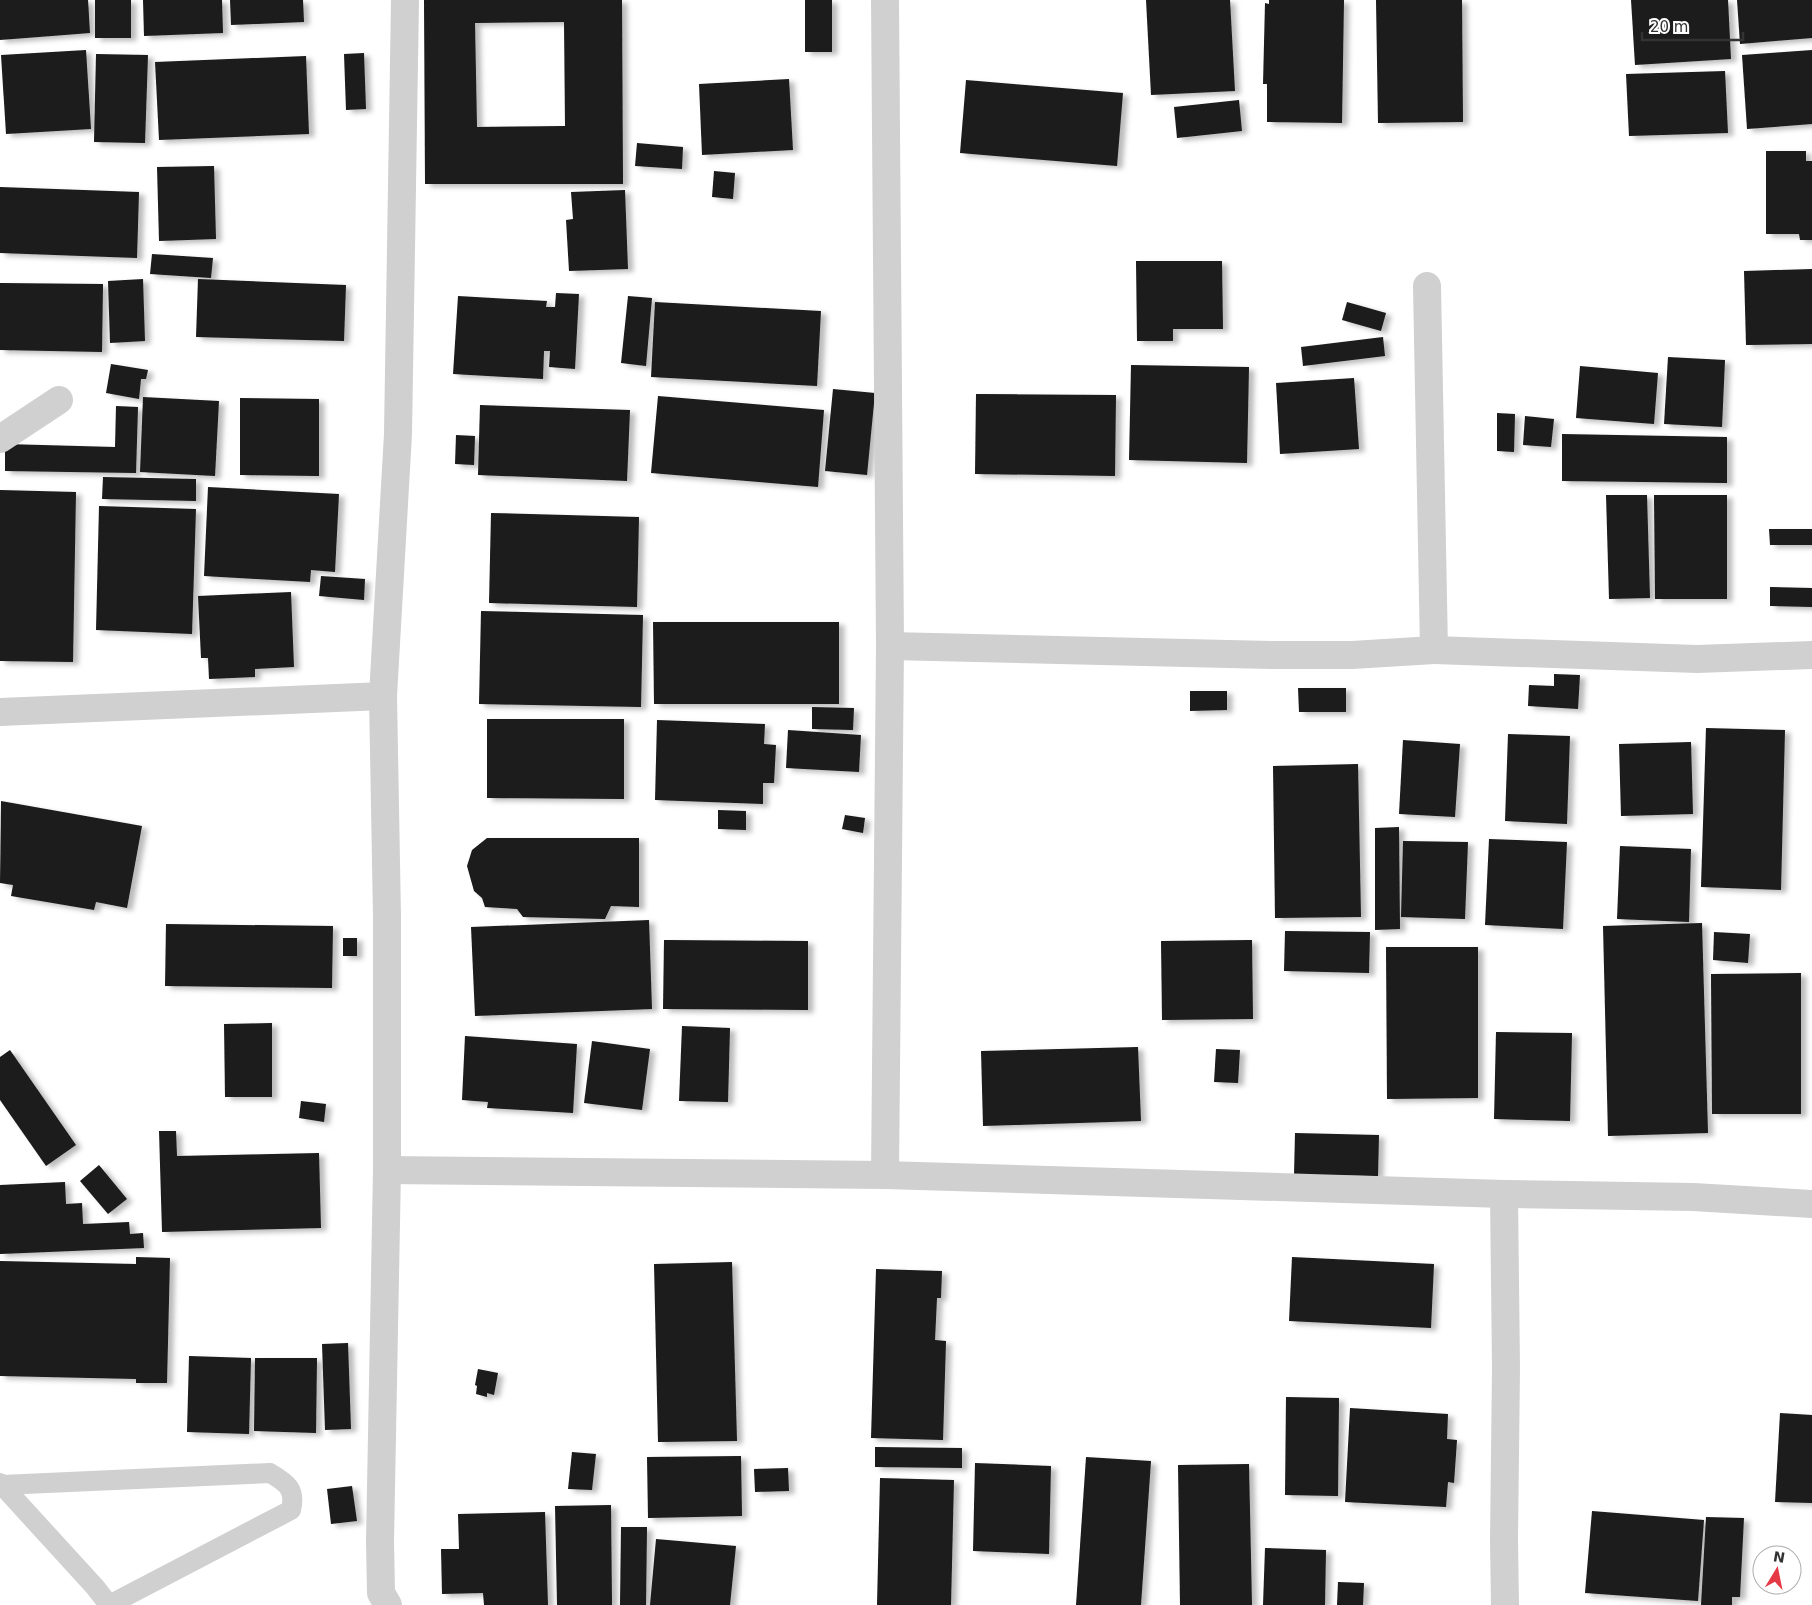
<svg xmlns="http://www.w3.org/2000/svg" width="1812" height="1605" viewBox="0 0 1812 1605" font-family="'DejaVu Sans',sans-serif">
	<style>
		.building { fill: #1a1a1a; fill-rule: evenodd; filter: url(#shadow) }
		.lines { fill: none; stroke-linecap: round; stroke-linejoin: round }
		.lane { stroke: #d0d0d0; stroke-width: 20 }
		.street { stroke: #d0d0d0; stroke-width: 28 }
	</style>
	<defs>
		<filter id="shadow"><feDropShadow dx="5.5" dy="3" stdDeviation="2.5" flood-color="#0004"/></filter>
	</defs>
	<rect width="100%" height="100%" fill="#fff"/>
	<!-- building -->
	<g class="building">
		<polygon points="0,0 88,0 90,33 0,40"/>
		<rect x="95" y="0" width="36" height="38"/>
		<polygon points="143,0 222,0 223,33 144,36"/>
		<polygon points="230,0 303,0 304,22 231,25"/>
		<path d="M 424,0 L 622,0 L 623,184 L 425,184 ZM 564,22 L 565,126 L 477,127 L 475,23 Z"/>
		<rect x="805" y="0" width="27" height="52"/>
		<polygon points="1146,0 1230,0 1235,91 1151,95"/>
		<polygon points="1269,0 1344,0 1342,123 1267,122 1267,84 1263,84 1265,3 1269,4"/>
		<polygon points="1376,0 1462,0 1463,122 1378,123"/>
		<polygon points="1631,0 1728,0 1731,59 1635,65"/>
		<polygon points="1737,0 1812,0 1812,38 1740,44"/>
		<polygon points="86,50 91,129 6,134 1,55"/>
		<polygon points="1812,50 1812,124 1747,129 1742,55"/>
		<polygon points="364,53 366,109 346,110 344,54"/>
		<polygon points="96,54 148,55 145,143 94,142"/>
		<polygon points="306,56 309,134 159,140 155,62"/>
		<polygon points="1725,71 1728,133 1629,136 1626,74"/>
		<polygon points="789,79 793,150 702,155 699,84"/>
		<polygon points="966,80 1123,93 1117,166 960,153"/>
		<polygon points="1239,100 1242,131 1177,138 1174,107"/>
		<polygon points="637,143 683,147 682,169 635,166"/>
		<polygon points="1766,151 1806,151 1806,161 1812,161 1812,240 1800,240 1799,234 1766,234"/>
		<polygon points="214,166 216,239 159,241 157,167"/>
		<polygon points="714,171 735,173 733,199 712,197"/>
		<polygon points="0,187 139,192 137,258 0,253"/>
		<polygon points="625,190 628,269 569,271 566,220 573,219 571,192"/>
		<polygon points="152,254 213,258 211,278 150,274"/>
		<polygon points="1136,261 1222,261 1223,329 1173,329 1173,341 1137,341"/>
		<polygon points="1812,269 1812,344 1746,345 1744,271"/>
		<polygon points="143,279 145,341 110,343 108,281"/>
		<polygon points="198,279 346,285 344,341 196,337"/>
		<polygon points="0,283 103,284 102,352 0,350"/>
		<polygon points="556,293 579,294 575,369 549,367 550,351 544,351 543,379 453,374 458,296 547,301 546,307 555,307"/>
		<polygon points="628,296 652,298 646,366 621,363"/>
		<polygon points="655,302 821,311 817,386 651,377"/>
		<polygon points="1347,302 1386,313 1381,331 1342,320"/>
		<polygon points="1383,337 1385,356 1303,366 1301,347"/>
		<polygon points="1668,357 1725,360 1722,427 1664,424"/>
		<polygon points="111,364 148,370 146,379 141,379 139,399 106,393"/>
		<polygon points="1131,365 1249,367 1247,463 1129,460"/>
		<polygon points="1580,366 1658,373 1654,424 1576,418"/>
		<polygon points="1354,378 1359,449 1280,454 1276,383"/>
		<polygon points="833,389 875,393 867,475 825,471"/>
		<polygon points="976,394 1116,395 1115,476 975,474"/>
		<polygon points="658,396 824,410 818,487 651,473"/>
		<polygon points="143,397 219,401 215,476 140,472"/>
		<polygon points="240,398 319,399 319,476 240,475"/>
		<polygon points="480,405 630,410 627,481 478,475"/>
		<polygon points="116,406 138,407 136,473 5,471 5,444 115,447"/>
		<polygon points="1497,413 1515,414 1514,452 1497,451"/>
		<polygon points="1525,416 1554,419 1551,447 1523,445"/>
		<polygon points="1562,434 1727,437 1727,483 1562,481"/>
		<polygon points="456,435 475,436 474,465 455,464"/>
		<polygon points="103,477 196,479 196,501 102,499"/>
		<polygon points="208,487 339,494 335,572 311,570 310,582 204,576"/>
		<polygon points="0,490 76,492 73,662 0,661"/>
		<polygon points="1606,495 1647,495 1650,598 1609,599"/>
		<polygon points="1654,495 1727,495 1727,599 1655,599"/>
		<polygon points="99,506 196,509 192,634 96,630"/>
		<polygon points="491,513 639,517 637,607 489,603"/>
		<polygon points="1769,529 1812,529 1812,545 1770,545"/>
		<polygon points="321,576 365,579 364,600 319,596"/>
		<polygon points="1770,587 1812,588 1812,607 1770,606"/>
		<polygon points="291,592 294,667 255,669 255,677 209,679 208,658 201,658 198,596"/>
		<polygon points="481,611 643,615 641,707 479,704"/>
		<polygon points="653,622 839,622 839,704 654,704"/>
		<polygon points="1554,674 1580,675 1578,709 1528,706 1529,685 1554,686"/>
		<polygon points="1298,688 1346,688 1346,712 1299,712"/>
		<polygon points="1190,691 1227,691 1227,710 1190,711"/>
		<polygon points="812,707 854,708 853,730 812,729"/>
		<polygon points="487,719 624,719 624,799 487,798"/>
		<polygon points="657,720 765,724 764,744 776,745 774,783 763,783 763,804 655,800"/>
		<polygon points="1706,728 1785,730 1781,890 1701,887"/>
		<polygon points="788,730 861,735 859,772 786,768"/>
		<polygon points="1508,734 1570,736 1567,824 1505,821"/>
		<polygon points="1403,740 1460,744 1455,817 1399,814"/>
		<polygon points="1691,742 1693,814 1621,816 1619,744"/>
		<polygon points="1358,764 1361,917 1275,918 1273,766"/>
		<polygon points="1,801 142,826 127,908 96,902 94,910 11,896 13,885 0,883"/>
		<polygon points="718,810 746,811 746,830 718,829"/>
		<polygon points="845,815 865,818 863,833 842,829"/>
		<polygon points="1399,827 1400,929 1375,930 1375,828"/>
		<polygon points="487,838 639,838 639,907 611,906 605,919 523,917 517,909 485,907 482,898 474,891 467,866 472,850"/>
		<polygon points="1489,839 1567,842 1563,929 1485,925"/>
		<polygon points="1403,841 1468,842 1465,919 1401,917"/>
		<polygon points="1620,846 1691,849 1689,922 1617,919"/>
		<polygon points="649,920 652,1009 475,1016 471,927"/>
		<polygon points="1702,923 1708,1133 1608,1136 1603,926"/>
		<polygon points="166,924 333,926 332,988 165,986"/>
		<polygon points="1285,931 1370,932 1369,973 1284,971"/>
		<polygon points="1714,932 1750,934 1748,963 1713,960"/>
		<rect x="343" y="938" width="14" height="18"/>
		<polygon points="664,940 808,941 808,1010 663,1009"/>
		<polygon points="1252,940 1253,1019 1162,1020 1161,941"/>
		<polygon points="1386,947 1478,947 1478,1098 1387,1099"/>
		<polygon points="1801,973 1801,1114 1712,1114 1711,974"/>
		<polygon points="272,1023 272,1097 225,1097 224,1024"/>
		<polygon points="682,1026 730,1028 728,1102 679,1101"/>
		<polygon points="1496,1032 1572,1033 1570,1121 1494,1119"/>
		<polygon points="465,1036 577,1044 573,1113 487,1108 488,1102 462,1100"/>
		<polygon points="592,1041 650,1049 642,1110 584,1103"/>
		<polygon points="1138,1047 1141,1121 983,1126 981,1051"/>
		<polygon points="1216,1049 1240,1050 1238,1083 1214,1082"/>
		<polygon points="10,1050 76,1145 46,1166 0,1100 0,1057"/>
		<polygon points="301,1101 326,1104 324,1122 299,1118"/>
		<polygon points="159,1131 176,1131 177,1156 319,1153 321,1228 162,1232"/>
		<polygon points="1295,1133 1379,1135 1378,1176 1294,1175"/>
		<polygon points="99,1165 127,1199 108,1214 80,1181"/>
		<polygon points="65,1182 66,1204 82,1203 83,1224 129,1222 130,1234 143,1233 144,1248 0,1254 0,1185"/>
		<polygon points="136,1257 170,1258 167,1383 136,1383 136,1379 0,1376 0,1261 136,1264"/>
		<polygon points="1292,1257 1434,1264 1431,1328 1289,1321"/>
		<polygon points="732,1262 737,1441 658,1442 654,1264"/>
		<polygon points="876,1269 942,1271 941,1298 937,1298 935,1340 946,1341 943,1440 871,1438"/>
		<polygon points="348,1343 351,1429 325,1430 322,1344"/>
		<polygon points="189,1356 251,1358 249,1434 187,1432"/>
		<polygon points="255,1358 317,1358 316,1433 254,1431"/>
		<polygon points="478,1369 498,1373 494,1395 487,1393 487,1397 476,1394 477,1386 475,1385"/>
		<polygon points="1286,1397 1339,1398 1338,1496 1285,1495"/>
		<polygon points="1350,1408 1448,1414 1447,1439 1457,1440 1454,1483 1448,1482 1446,1507 1345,1502"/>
		<polygon points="1780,1413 1812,1415 1812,1503 1775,1502"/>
		<polygon points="875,1447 962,1448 962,1468 875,1467"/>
		<polygon points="572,1452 596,1454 592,1490 568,1489"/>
		<polygon points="741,1456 742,1516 648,1518 647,1457"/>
		<polygon points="1086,1457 1151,1461 1141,1605 1076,1605"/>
		<polygon points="975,1463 1051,1466 1049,1554 973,1551"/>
		<polygon points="1249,1464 1252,1605 1180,1605 1178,1465"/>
		<polygon points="788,1468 789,1491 755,1492 754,1469"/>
		<polygon points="880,1478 954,1480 951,1605 877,1605"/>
		<polygon points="352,1486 357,1521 331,1524 327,1489"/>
		<polygon points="611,1505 612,1605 557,1605 555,1506"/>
		<polygon points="1592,1511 1704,1520 1698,1601 1585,1593"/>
		<polygon points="545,1512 548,1605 484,1605 483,1593 442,1594 441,1549 459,1549 458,1514"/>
		<polygon points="1706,1517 1744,1518 1740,1597 1732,1597 1732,1605 1701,1605"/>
		<polygon points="621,1527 647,1527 646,1605 620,1605"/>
		<polygon points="656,1539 736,1546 730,1605 650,1605"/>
		<polygon points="1265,1548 1326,1550 1325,1605 1263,1605"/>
		<polygon points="1338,1582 1364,1583 1363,1605 1337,1605"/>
	</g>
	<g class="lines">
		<!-- lane -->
		<g class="lane">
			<polyline points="0,1483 95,1587 109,1605"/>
			<path d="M 2,1485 L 270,1473 C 287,1483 296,1489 291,1510 L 109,1605"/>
		</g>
		<!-- street -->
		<g class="street">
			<polyline points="885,0 890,646 885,1175"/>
			<polyline points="1427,286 1434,650 1697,659 1812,655"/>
			<polyline points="0,439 59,400"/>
			<polyline points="890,646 1271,655 1352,655 1434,650"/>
			<polyline points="0,712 383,696"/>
			<polyline points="387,1170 885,1175 1504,1194 1693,1197 1812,1204"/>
			<polyline points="1504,1194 1506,1368 1504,1540 1505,1605"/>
			<polyline points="388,1605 381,1593 380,1541 387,1170 387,917 383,696 398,434 405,0"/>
		</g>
	</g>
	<!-- north arrow -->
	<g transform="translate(1777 1570) rotate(10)"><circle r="24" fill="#ffffff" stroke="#adadad"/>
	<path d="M0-4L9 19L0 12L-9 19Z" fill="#e63946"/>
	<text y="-8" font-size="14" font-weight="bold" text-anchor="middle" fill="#333333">N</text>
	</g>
	<!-- scale -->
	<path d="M1642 32v8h101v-8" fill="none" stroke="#333333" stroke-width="2.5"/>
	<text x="1650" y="32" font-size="15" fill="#333333" stroke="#ffffff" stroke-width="4" paint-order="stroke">20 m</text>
</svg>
